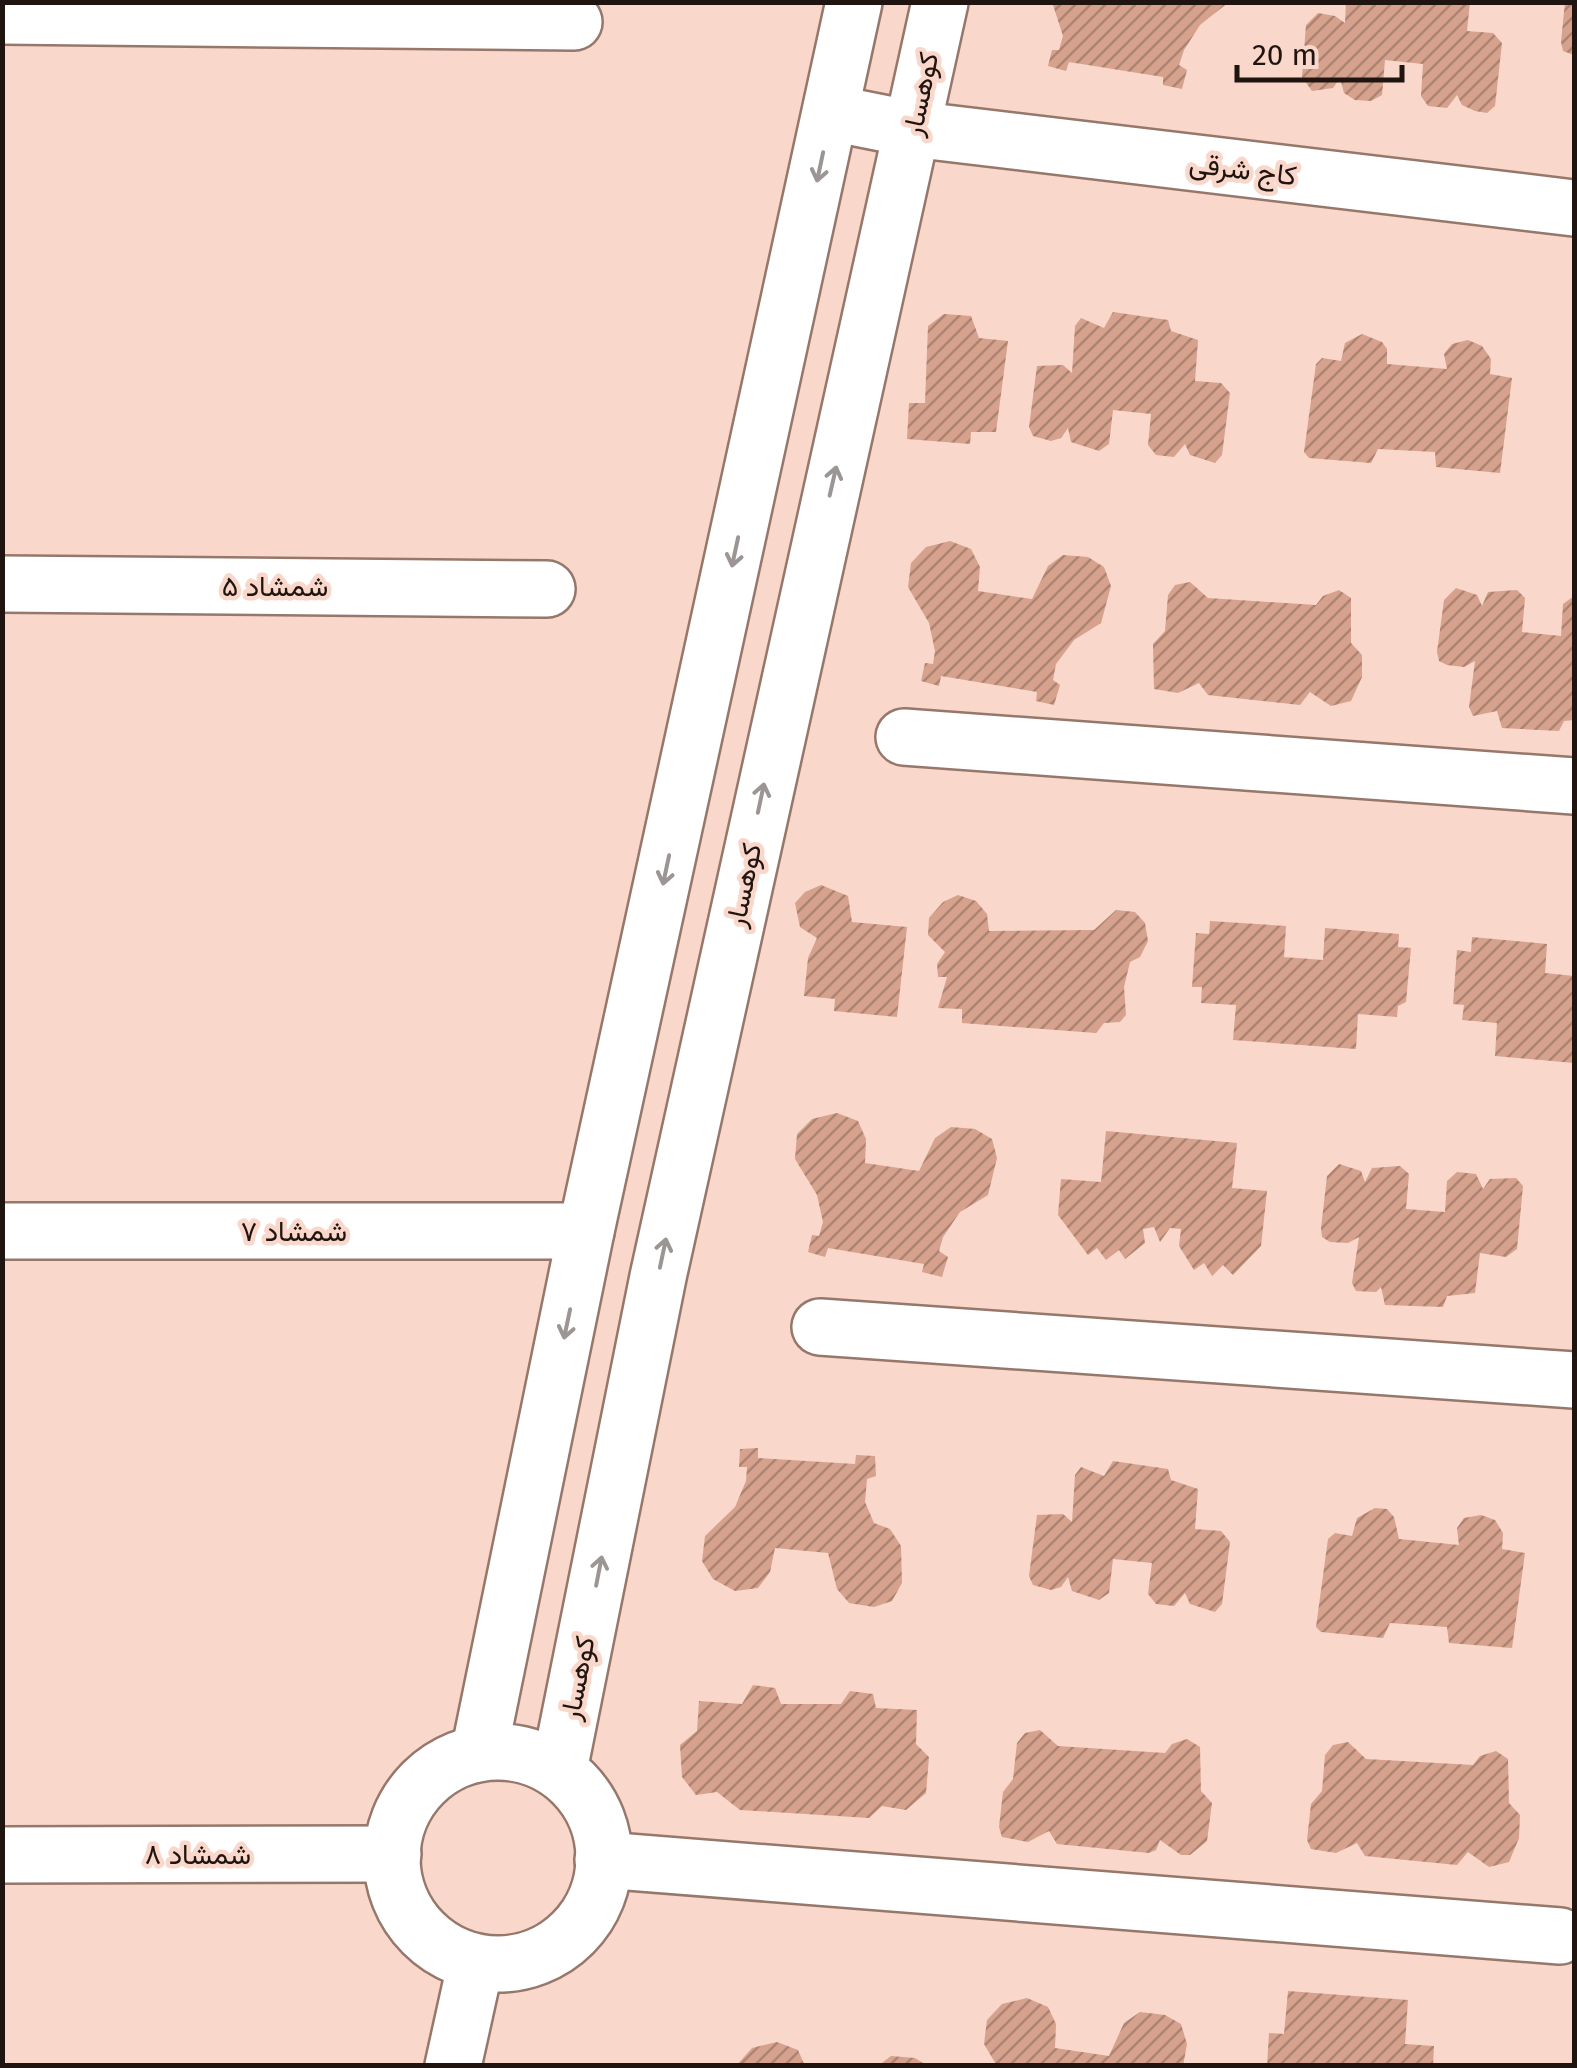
<svg xmlns="http://www.w3.org/2000/svg" width="1577" height="2068" viewBox="0 0 1577 2068" font-family="'Fira Sans',Vazirmatn,sans-serif">
	<style>
		.building { fill: url(#building-hatch) }
		.lines { fill: none; stroke-linecap: round; stroke-linejoin: round }
		.minor-casing { stroke: #96776b; stroke-width: 60 }
		.tertiary-casing { stroke: #96776b; stroke-width: 60 }
		.minor { stroke: #fff; stroke-width: 55 }
		.tertiary { stroke: #fff; stroke-width: 55 }
		.oneway { stroke: #9b9593 }
		.labels { text-anchor: middle; stroke-width: 9; stroke-linejoin: round; paint-order: stroke }
		.street-label { font-size: 28px; fill: #201410; stroke: #f9d7ca }
	</style>
	<defs>
		<pattern id="building-hatch" width="6" height="6" patternUnits="userSpaceOnUse" patternTransform="scale(2.5)"><rect width="6" height="6" fill="#d6a28d"/><path d="M-1 1l2-2M0 6l6-6M5 7l2-2" fill="none" stroke="#ad8372"/></pattern>
	</defs>
	<rect width="100%" height="100%" fill="#f9d7ca"/>
	<!-- building -->
	<g class="building">
		<polygon points="1052,2 1229,2 1200,25 1184,50 1179,65 1187,70 1182,89 1163,85 1163,77 1069,62 1066,71 1048,66 1052,50 1059,50 1063,36"/>
		<polygon points="1346,2 1470,2 1467,31 1493,33 1502,43 1495,106 1487,113 1475,111 1462,105 1457,95 1447,108 1428,106 1421,96 1423,64 1385,60 1382,95 1371,101 1355,100 1344,93 1340,78 1333,88 1312,91 1302,77 1306,25 1318,13 1335,16 1345,23"/>
		<polygon points="1565,2 1574,2 1574,55 1563,51 1561,42"/>
		<polygon points="1113,312 1168,320 1171,331 1198,340 1195,381 1221,383 1230,393 1222,455 1215,463 1190,455 1185,444 1174,457 1156,455 1148,445 1151,414 1113,410 1109,444 1099,451 1071,442 1068,428 1061,438 1051,441 1033,436 1029,427 1037,366 1063,365 1072,373 1075,326 1081,318 1104,328"/>
		<polygon points="944,314 971,316 979,338 1008,341 996,432 971,432 970,444 907,439 909,403 925,403 928,326"/>
		<polygon points="1362,334 1382,342 1387,349 1387,364 1447,369 1444,354 1452,344 1468,340 1482,346 1491,359 1490,374 1512,378 1500,473 1436,467 1435,452 1378,449 1371,463 1309,458 1304,452 1316,364 1322,358 1341,361 1345,343"/>
		<polygon points="950,541 971,549 980,567 978,591 1032,599 1048,566 1063,555 1088,557 1104,567 1111,586 1101,623 1074,640 1056,664 1053,680 1060,685 1054,705 1036,701 1037,692 941,676 939,686 921,681 925,663 933,664 935,651 929,623 908,587 911,563 926,547"/>
		<polygon points="1190,582 1208,598 1316,605 1323,596 1339,590 1351,598 1351,643 1362,655 1362,677 1351,701 1331,706 1310,692 1300,705 1208,695 1199,683 1178,693 1154,689 1153,644 1165,631 1168,595 1175,585"/>
		<polygon points="1456,588 1477,595 1482,606 1488,592 1517,590 1525,598 1522,632 1561,636 1563,604 1574,596 1574,720 1564,721 1559,731 1502,728 1497,711 1473,716 1469,707 1475,661 1464,667 1447,665 1439,661 1437,652 1444,600"/>
		<polygon points="821,885 848,896 852,922 907,927 897,1017 834,1011 835,999 804,996 808,958 817,938 800,927 795,903 805,892"/>
		<polygon points="958,895 976,901 987,914 989,931 1094,930 1116,910 1135,912 1145,923 1148,941 1140,957 1130,962 1124,987 1126,1015 1120,1022 1104,1023 1096,1033 962,1023 962,1009 938,1008 947,977 938,977 937,964 945,952 928,935 929,918 943,902"/>
		<polygon points="1210,921 1286,926 1284,957 1323,960 1325,928 1399,934 1398,947 1411,948 1406,1002 1398,1006 1397,1017 1358,1014 1356,1049 1233,1040 1236,1005 1201,1003 1202,987 1192,987 1196,933 1209,934"/>
		<polygon points="1472,937 1547,944 1545,973 1574,976 1574,1063 1495,1056 1497,1023 1462,1020 1464,1005 1453,1004 1457,950 1471,952"/>
		<polygon points="837,1113 858,1121 866,1139 865,1163 919,1171 935,1138 951,1127 975,1129 992,1139 997,1158 988,1195 960,1212 943,1237 939,1251 948,1257 942,1277 922,1272 924,1264 828,1248 825,1257 808,1252 812,1235 819,1236 823,1222 817,1195 795,1159 797,1134 812,1119"/>
		<polygon points="1106,1131 1237,1143 1232,1188 1267,1191 1261,1246 1233,1275 1223,1265 1212,1276 1204,1263 1194,1270 1179,1246 1181,1229 1170,1228 1160,1242 1154,1227 1143,1229 1145,1243 1125,1259 1119,1250 1106,1260 1097,1248 1088,1255 1058,1215 1061,1179 1101,1182"/>
		<polygon points="1339,1164 1361,1171 1365,1182 1372,1168 1400,1166 1409,1174 1406,1209 1445,1212 1447,1181 1457,1172 1476,1174 1483,1189 1490,1179 1516,1178 1523,1186 1517,1249 1506,1257 1480,1253 1475,1293 1447,1296 1443,1307 1385,1305 1381,1287 1376,1292 1356,1291 1352,1283 1359,1237 1348,1243 1330,1242 1322,1237 1321,1228 1327,1176"/>
		<polygon points="758,1448 758,1458 855,1464 856,1455 875,1456 876,1476 867,1479 865,1502 874,1523 890,1529 901,1546 902,1583 892,1601 874,1607 849,1603 837,1589 828,1553 775,1548 770,1572 758,1588 735,1591 713,1579 702,1561 705,1536 735,1507 746,1481 747,1467 739,1467 740,1449"/>
		<polygon points="1113,1461 1168,1469 1171,1480 1198,1489 1195,1529 1221,1531 1230,1542 1222,1604 1215,1612 1190,1604 1185,1593 1174,1606 1156,1604 1148,1594 1152,1563 1113,1559 1109,1593 1099,1600 1072,1591 1068,1577 1061,1587 1051,1590 1033,1585 1029,1576 1037,1515 1063,1514 1072,1522 1075,1475 1081,1467 1104,1476"/>
		<polygon points="1375,1508 1387,1509 1394,1517 1399,1539 1459,1545 1457,1528 1464,1518 1481,1515 1495,1520 1503,1533 1502,1549 1525,1553 1512,1648 1449,1643 1447,1627 1390,1623 1383,1638 1321,1632 1316,1627 1328,1539 1335,1533 1352,1536 1357,1518"/>
		<polygon points="753,1685 775,1688 781,1704 841,1704 850,1691 873,1694 876,1708 917,1710 916,1744 929,1757 926,1793 906,1810 882,1806 869,1818 740,1810 717,1792 696,1795 682,1777 680,1745 697,1731 699,1701 742,1704"/>
		<polygon points="1040,1730 1058,1746 1165,1753 1172,1744 1187,1739 1200,1747 1201,1791 1212,1803 1207,1841 1190,1855 1181,1855 1160,1840 1156,1850 1149,1853 1057,1844 1049,1831 1028,1842 1002,1837 999,1827 1003,1792 1013,1779 1017,1743 1025,1733"/>
		<polygon points="1348,1742 1366,1759 1473,1765 1480,1756 1496,1751 1508,1759 1509,1803 1520,1815 1519,1838 1509,1862 1489,1867 1468,1852 1457,1865 1365,1856 1357,1843 1336,1853 1311,1849 1307,1840 1311,1804 1322,1791 1325,1755 1333,1745"/>
		<polygon points="1288,1991 1408,2000 1405,2044 1434,2046 1433,2066 1267,2066 1269,2033 1284,2034"/>
		<polygon points="1027,1998 1048,2007 1056,2024 1055,2048 1109,2056 1124,2023 1140,2012 1165,2015 1181,2024 1187,2044 1183,2066 997,2066 984,2044 987,2020 1002,2004"/>
		<polygon points="777,2042 798,2050 805,2066 736,2066 752,2048"/>
		<polygon points="891,2056 915,2058 928,2066 878,2066"/>
	</g>
	<g class="lines">
		<!-- minor casing -->
		<g class="minor-casing">
			<g id="minor">
				<polyline points="2,16 574,22"/>
				<polyline points="832,113 912,129 1574,208"/>
				<polyline points="2,584 547,589"/>
				<polyline points="904,737 1574,786"/>
				<polyline points="2,1231 586,1231"/>
				<polyline points="820,1327 1574,1380"/>
				<polyline points="2,1855 393,1854"/>
				<polyline points="603,1860 1560,1936"/>
			</g>
		</g>
		<!-- tertiary casing -->
		<g class="tertiary-casing">
			<g id="tertiary">
				<circle cx="498" cy="1858" r="106"/>
				<polyline points="479,1753 586,1231 854,2"/>
				<polyline points="559,1770 658,1277 940,2"/>
				<polyline points="453,2066 476,1962"/>
			</g>
		</g>
		<!-- minor -->
		<use href="#minor" class="minor"/>
		<!-- tertiary -->
		<use href="#tertiary" class="tertiary"/>
	</g>
	<!-- one-way arrows -->
	<defs><path id="oneway-shaft" d="M-6 0H5M1.5-3L5.5 0L1.5 3" fill="none" stroke-width="1.6" stroke-linecap="round" stroke-linejoin="round" transform="scale(2.5)"/></defs>
	<g class="oneway">
		<use href="#oneway-shaft" transform="translate(820 167) rotate(102)"/>
		<use href="#oneway-shaft" transform="translate(833 481) rotate(-77)"/>
		<use href="#oneway-shaft" transform="translate(735 552) rotate(102)"/>
		<use href="#oneway-shaft" transform="translate(761 798) rotate(-78)"/>
		<use href="#oneway-shaft" transform="translate(666 870) rotate(102)"/>
		<use href="#oneway-shaft" transform="translate(663 1253) rotate(-78)"/>
		<use href="#oneway-shaft" transform="translate(567 1324) rotate(102)"/>
		<use href="#oneway-shaft" transform="translate(599 1571) rotate(-79)"/>
	</g>
	<g class="labels">
		<!-- street labels -->
		<g class="street-label">
			<text transform="translate(920 94) rotate(-78)" y="10">کوهسار</text>
			<text transform="translate(1243 169) rotate(7)" y="10">کاج شرقی</text>
			<text x="275" y="596">شمشاد ۵</text>
			<text transform="translate(743 885) rotate(-78)" y="10">کوهسار</text>
			<text x="294" y="1241">شمشاد ۷</text>
			<text transform="translate(577 1678) rotate(-79)" y="10">کوهسار</text>
			<text x="198" y="1864">شمشاد ۸</text>
		</g>
	</g>
	<!-- border -->
	<rect width="1577" height="2068" fill="none" stroke="#201410" stroke-width="10"/>
	<!-- scale -->
	<path d="M1237 65v15h165v-15" fill="none" stroke="#201410" stroke-width="5"/>
	<text x="1252" y="65" font-size="30" fill="#201410" stroke="#f9d7ca" stroke-width="8" paint-order="stroke">20 m</text>
</svg>
